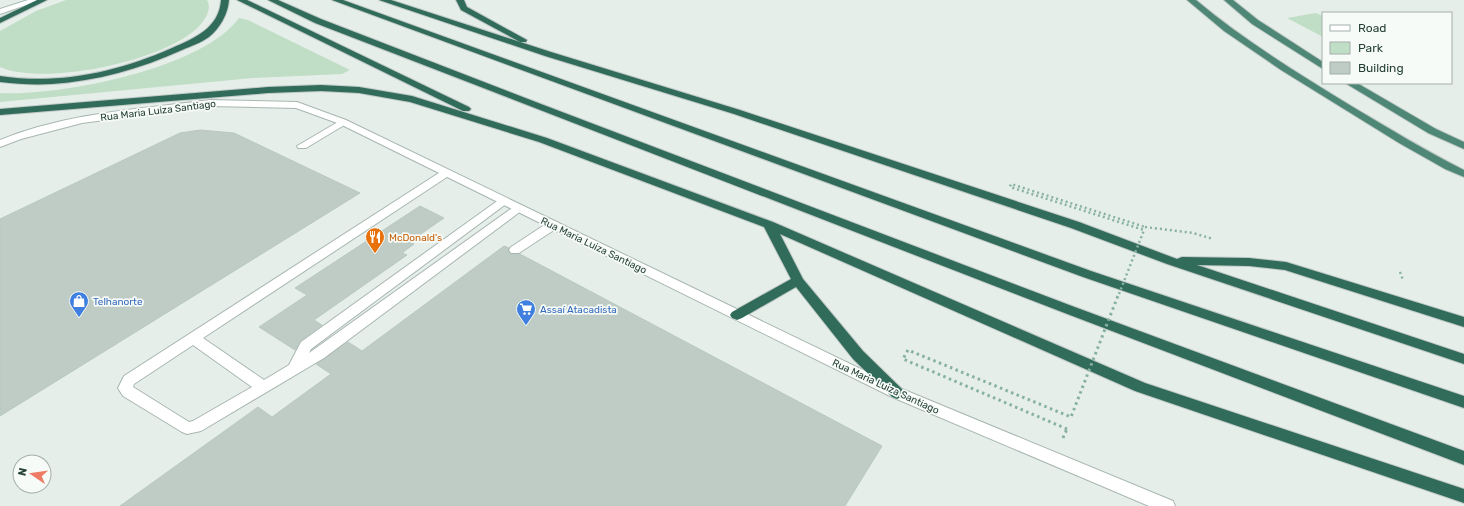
<svg xmlns="http://www.w3.org/2000/svg" width="1464" height="506" viewBox="0 0 1464 506" font-family="Rubik,sans-serif">
	<style>
		.green { fill: #c0dec5 }
		.building { fill: #beccc5; stroke: #b8c8c0 }
		.lines { fill: none; stroke-linecap: round; stroke-linejoin: round }
		.service-casing { stroke: #a8b6b1; stroke-width: 2 }
		.minor-casing { stroke: #a8b6b1; stroke-width: 2 }
		.secondary-casing { stroke: #a4bab1; stroke-width: 2 }
		.trunk-casing { stroke: #c2cac7; stroke-width: 2 }
		.motorway-casing { stroke: #c2cac7; stroke-width: 2 }
		.path-far1 { stroke: #87b1a0; stroke-width: 2.5; stroke-dasharray: 2 3; stroke-linecap: butt }
		.path { stroke: #87b1a0; stroke-width: 3; stroke-dasharray: 2.5 3.5; stroke-linecap: butt }
		.service { fill: #fff; fill-rule: evenodd }
		.minor { fill: #fff; fill-rule: evenodd }
		.secondary { fill: #fff; fill-rule: evenodd }
		.trunk { fill: #4e8776; fill-rule: evenodd }
		.motorway { fill: #316c5b; fill-rule: evenodd }
		.path-bridge-far1 { stroke: #87b1a0; stroke-width: 2.5; stroke-dasharray: 2 3; stroke-linecap: butt }
		.path-bridge { stroke: #87b1a0; stroke-width: 3; stroke-dasharray: 2.5 3.5; stroke-linecap: butt }
		.labels { text-anchor: middle; stroke-width: 3.5; stroke-linejoin: round; paint-order: stroke }
		.street-label { font-size: 10px; fill: #254037; stroke: #f7fbf8 }
		.food-label { font-size: 10px; fill: #c56008; stroke: #f7fbf8; text-anchor: start }
		.shop-label { font-size: 10px; fill: #366cbe; stroke: #f7fbf8; text-anchor: start }
	</style>
	<rect width="100%" height="100%" fill="#e6eeea"/>
	<!-- green -->
	<g class="green">
		<path d="M 66,0 L 207,0 C 211,6 208,14 204,20 C 178,60 43,87 0,67 L 0,31 L 36,11 Z"/>
		<polygon points="1316,13 1323,16 1323,37 1287,18"/>
		<path d="M 239,18 L 248,20 L 350,70 L 342,74 L 253,78 L 0,102 L 0,93 C 61,96 202,69 239,18 Z"/>
	</g>
	<!-- building -->
	<g class="building">
		<polygon points="200,130 234,133 360,193 0,416 0,219 180,133"/>
		<polygon points="420,206 444,218 409,242 414,244 402,253 407,255 314,320 322,325 300,341 295,350 259,327 307,295 295,288"/>
		<polygon points="504,246 509,248 508,251 511,254 520,254 882,446 845,506 120,506 258,407 272,417 331,374 316,364 348,342 362,351"/>
	</g>
	<g class="lines">
		<!-- service casing -->
		<g class="service-casing">
			<g id="service">
				<polygon points="343,119 348,122 346,124 306,148 298,148 297,146"/>
				<path d="M 446,170 L 451,173 L 450,175 L 203,338 L 264,380 L 289,365 L 301,342 L 500,199 L 504,198 L 510,201 L 311,349 L 309,353 L 515,206 L 523,206 L 525,208 L 324,358 L 201,431 L 187,434 L 182,432 L 123,396 L 118,388 L 124,376 L 442,171 ZM 193,345 L 252,387 L 193,421 L 189,422 L 133,387 L 134,384 Z"/>
				<polygon points="553,221 557,222 559,225 557,228 519,253 511,253 509,250 511,247 549,222"/>
			</g>
		</g>
		<!-- minor casing -->
		<g class="minor-casing">
			<path id="minor" d="M 210,100 L 297,102 L 346,120 L 902,389 L 1173,501 L 1175,506 L 1149,506 L 892,397 L 340,124 L 296,108 L 210,106 L 82,123 L 21,139 L 0,147 L 0,140 C 66,113 140,109 210,100 Z"/>
		</g>
		<!-- secondary casing -->
		<g class="secondary-casing">
			<polygon id="secondary" points="28,0 40,0 0,14 0,9"/>
		</g>
		<!-- trunk casing -->
		<g class="trunk-casing">
			<g id="trunk">
				<path d="M 1187,0 L 1196,0 C 1245,41 1299,74 1353,107 C 1390,129 1426,151 1464,170 L 1464,177 L 1445,169 L 1399,143 L 1281,70 L 1224,31 Z"/>
				<polygon points="1224,0 1233,0 1258,20 1323,62 1323,69 1252,24"/>
				<polygon points="1345,83 1357,83 1436,129 1464,142 1464,149 1428,133"/>
			</g>
		</g>
		<!-- motorway casing -->
		<g class="motorway-casing">
			<g id="motorway">
				<polygon points="37,0 47,0 0,23 0,18"/>
				<path d="M 221,0 L 229,0 C 228,14 220,28 209,37 C 201,43 191,46 182,50 C 140,69 97,81 52,84 C 35,85 17,84 0,82 L 0,76 C 59,85 118,72 172,48 C 195,38 219,28 221,0 Z"/>
				<polygon points="237,0 247,0 469,107 471,109 469,111 463,111"/>
				<polygon points="268,0 278,0 321,19 541,104 1072,306 1464,451 1464,465 1062,312 535,108 315,23"/>
				<polygon points="332,0 343,0 1091,271 1464,396 1464,408 1083,277"/>
				<polygon points="379,0 391,0 551,52 740,110 1079,222 1177,259 1182,257 1249,258 1286,262 1464,317 1464,327 1285,270 1249,266 1197,265 1464,354 1464,364 1167,264 1071,228 734,114 545,56"/>
				<polygon points="456,0 464,0 467,7 527,40 526,42 520,42 461,10"/>
				<polygon points="321,85 359,87 412,96 547,138 773,222 1145,383 1464,489 1464,503 1135,391 780,234 803,279 863,351 902,389 904,393 902,397 897,399 892,397 853,359 796,287 742,318 737,320 732,318 730,315 732,312 791,279 764,227 539,142 410,102 359,93 321,91 268,93 0,115 0,109 268,87"/>
			</g>
		</g>
		<!-- path-far1 -->
		<g class="path-far1">
			<polyline points="1145,227 1193,233 1213,239"/>
			<polyline points="1400,272 1403,280"/>
		</g>
		<!-- path -->
		<polyline class="path" points="1063,438 1067,429"/>
		<!-- service -->
		<use href="#service" class="service"/>
		<!-- minor -->
		<use href="#minor" class="minor"/>
		<!-- secondary -->
		<use href="#secondary" class="secondary"/>
		<!-- trunk -->
		<use href="#trunk" class="trunk"/>
		<!-- motorway -->
		<use href="#motorway" class="motorway"/>
		<!-- path-bridge-far1 -->
		<polyline class="path-bridge-far1" points="1119,294 1144,230 1010,187 1011,184 1145,227"/>
		<!-- path-bridge -->
		<polyline class="path-bridge" points="1067,429 903,359 908,350 1071,417 1119,293"/>
	</g>
	<!-- icons -->
	<defs>
		<g id="restaurant-pin" transform="scale(1)"><path d="M0 17L-7.5 6A9.5 9.5 0 1 1 7.5 6Z" fill="#e8710a" stroke="#f7fbf8"/><path d="M-5-6h1v4h1v-4h1v4h1v-4h1v5L-1.5 .5V6h-2V.5L-5-1ZM5-6V6H3V1.5H1.5Q1.5-4 5-6Z" fill="#fff"/></g>
		<g id="shop-pin" transform="scale(1)"><path d="M0 17L-7.5 6A9.5 9.5 0 1 1 7.5 6Z" fill="#3f7fe0" stroke="#f7fbf8"/><path d="M-5-2.5h2.3a2.7 3.5 0 0 1 5.4 0H5L5.5 6h-11ZM-1.5-2.5h3a1.5 2.3 0 0 0-3 0Z" fill="#fff"/></g>
		<g id="supermarket-pin" transform="scale(1)"><path d="M0 17L-7.5 6A9.5 9.5 0 1 1 7.5 6Z" fill="#3f7fe0" stroke="#f7fbf8"/><path d="M-6-5.5h2.5l.6 2H6L4.5 2H-2.5L-4.4-4H-6ZM-1.5 3.2a1.3 1.3 0 1 0 .1 0ZM3 3.2a1.3 1.3 0 1 0 .1 0Z" fill="#fff"/></g>
	</defs>
	<g fill-rule="evenodd">
		<use href="#restaurant-pin" x="375" y="237"/>
		<use href="#shop-pin" x="79" y="301"/>
		<use href="#supermarket-pin" x="526" y="309"/>
	</g>
	<g class="labels">
		<!-- street labels -->
		<g class="street-label">
			<text transform="translate(158 110) rotate(-7)" y="4">Rua Maria Luiza Santiago</text>
			<text transform="translate(594 245) rotate(26)" y="4">Rua Maria Luiza Santiago</text>
			<text transform="translate(886 386) rotate(25)" y="4">Rua Maria Luiza Santiago</text>
		</g>
		<!-- food labels -->
		<g class="food-label">
			<text x="389" y="241">McDonald's</text>
		</g>
		<!-- shop labels -->
		<g class="shop-label">
			<text x="93" y="305">Telhanorte</text>
			<text x="540" y="313">Assaí Atacadista</text>
		</g>
	</g>
	<!-- legend -->
	<rect x="1322" y="12" width="130" height="72" fill="#f7fbf8" stroke="#a3b0ab"/>
	<rect x="1330" y="25" width="20" height="6" fill="#ffffff" stroke="#a3b0ab"/>
	<text x="1358" y="32" font-size="12" fill="#254037">Road</text>
	<rect x="1330" y="42" width="20" height="12" fill="#c0dec5" stroke="#a3b0ab"/>
	<text x="1358" y="52" font-size="12" fill="#254037">Park</text>
	<rect x="1330" y="62" width="20" height="12" fill="#beccc5" stroke="#a3b0ab"/>
	<text x="1358" y="72" font-size="12" fill="#254037">Building</text>
	<!-- north arrow -->
	<g transform="translate(32 474) rotate(283)"><circle r="19" fill="#f7fbf8" stroke="#a3b0ab"/>
	<path d="M0-3L7 15L0 10L-7 15Z" fill="#ee7b64"/>
	<text y="-6" font-size="11" font-weight="bold" text-anchor="middle" fill="#254037">N</text>
	</g>
</svg>
